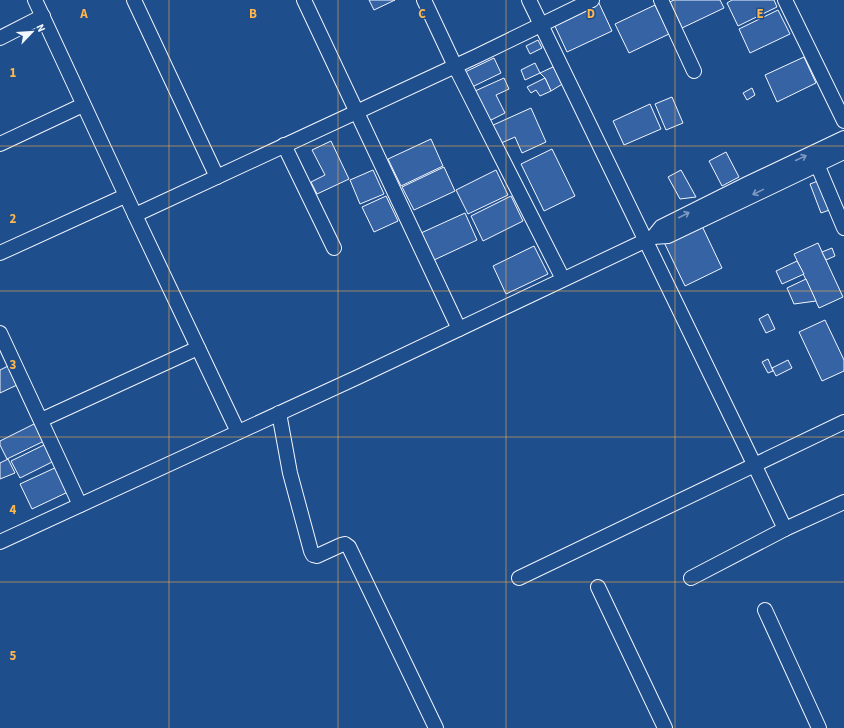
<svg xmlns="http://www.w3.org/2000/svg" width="844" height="728" viewBox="0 0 844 728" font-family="'Source Sans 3',sans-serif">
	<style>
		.building { fill: #3563a3; stroke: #f2f6ff }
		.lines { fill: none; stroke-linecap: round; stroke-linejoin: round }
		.minor-casing { stroke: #f2f6ff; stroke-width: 16 }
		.minor { stroke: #1f4e8c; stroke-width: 14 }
		.oneway { stroke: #7e9ac0 }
		.grid { fill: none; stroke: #ffb74d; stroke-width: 1; stroke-opacity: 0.55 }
		.grid-label { font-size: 13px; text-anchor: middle; font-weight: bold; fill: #ffb74d; stroke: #1f4e8c; stroke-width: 3; stroke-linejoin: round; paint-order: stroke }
	</style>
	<rect width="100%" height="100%" fill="#1f4e8c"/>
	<!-- building -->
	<g class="building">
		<polygon points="369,0 395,0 374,10"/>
		<polygon points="674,0 720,0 724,8 682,28 670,2"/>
		<polygon points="732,0 774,0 777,7 738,26 727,3"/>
		<polygon points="598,1 612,31 567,52 553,22"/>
		<polygon points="655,5 669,34 629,53 615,24"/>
		<polygon points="778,10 790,34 750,53 739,29"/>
		<polygon points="538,40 542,48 530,54 526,46"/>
		<polygon points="804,57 816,83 777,102 765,75"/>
		<polygon points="494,58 501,73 472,87 465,72"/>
		<polygon points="535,63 540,73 525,80 521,70"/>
		<polygon points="555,66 564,83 551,91 545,78 540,73"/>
		<polygon points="504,78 509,89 496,95 505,113 489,121 475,91"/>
		<polygon points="545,78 551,91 540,96 536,90 531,93 527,87"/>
		<polygon points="752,88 755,95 747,100 743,93"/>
		<polygon points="672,97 683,123 666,130 655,104"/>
		<polygon points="650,104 661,129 624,145 613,121"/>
		<polygon points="531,108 546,142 522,153 515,137 499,144 491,126"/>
		<polygon points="431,139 443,166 401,186 388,159"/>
		<polygon points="331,141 349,179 317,194 311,182 325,175 312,150"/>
		<polygon points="552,149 575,196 544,211 521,164"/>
		<polygon points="726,152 739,177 722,186 709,161"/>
		<polygon points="444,167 455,191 414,210 402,187"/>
		<polygon points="373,170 384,194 360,204 350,180"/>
		<polygon points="496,170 508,195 468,214 456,190"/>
		<polygon points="681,170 696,197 680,199 668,177"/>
		<polygon points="823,179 835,208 821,213 810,184"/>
		<polygon points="386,196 398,221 374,232 362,207"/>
		<polygon points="511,196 523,221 483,241 471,216"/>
		<polygon points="465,213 477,240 434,260 421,233"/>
		<polygon points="702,226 722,268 685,286 662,238"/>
		<polygon points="818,243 843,297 819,308 794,254"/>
		<polygon points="534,246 548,274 506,294 493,266"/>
		<polygon points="832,248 835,256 826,260 822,252"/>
		<polygon points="797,261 804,274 782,284 776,271"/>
		<polygon points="806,279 816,301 794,304 787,288"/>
		<polygon points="768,314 775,329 766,333 759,319"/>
		<polygon points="825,320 844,360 844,371 822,381 799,332"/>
		<polygon points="768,359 773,371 768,373 762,362"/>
		<polygon points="788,360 792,368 776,376 772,368"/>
		<polygon points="8,366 17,385 0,393 0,370"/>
		<polygon points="36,423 44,441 7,459 0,445 0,441"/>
		<polygon points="48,443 56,460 20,478 11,461"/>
		<polygon points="8,459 15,473 0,479 0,463"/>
		<polygon points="59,466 70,491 32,509 20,484"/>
	</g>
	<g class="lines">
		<!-- minor casing -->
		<g class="minor-casing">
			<g id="minor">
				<polyline points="35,0 135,215 238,432"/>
				<polyline points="134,0 217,177"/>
				<polyline points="304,0 459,329"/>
				<polyline points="424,0 455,66 563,279"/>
				<polyline points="529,0 754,464 785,529"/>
				<polyline points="661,0 694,71"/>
				<polyline points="785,0 844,121"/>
				<polyline points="0,38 43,16"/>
				<polyline points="0,144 83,105"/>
				<polyline points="284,145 334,248"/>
				<polyline points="817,164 844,228"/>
				<polyline points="135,215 477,56 592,0"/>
				<polyline points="653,237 661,227 747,184 844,138"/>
				<polyline points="0,253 125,196"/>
				<polyline points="0,333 80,505"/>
				<polyline points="279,413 290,473 311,551 313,555 317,556 341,545 345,544 349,547 436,728"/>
				<polyline points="41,420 198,348"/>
				<polyline points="0,542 358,377 653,237 668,236 844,152"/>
				<polyline points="519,578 844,422"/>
				<polyline points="691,578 785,529 844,502"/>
				<polyline points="598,587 665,728"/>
				<polyline points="765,610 819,728"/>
			</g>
		</g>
		<!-- minor -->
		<use href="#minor" class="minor"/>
	</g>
	<!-- one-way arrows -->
	<defs><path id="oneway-shaft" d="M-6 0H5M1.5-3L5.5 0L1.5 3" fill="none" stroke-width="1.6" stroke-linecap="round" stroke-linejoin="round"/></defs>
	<g class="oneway">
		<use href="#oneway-shaft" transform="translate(801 158) rotate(-25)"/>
		<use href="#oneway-shaft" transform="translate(758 192) rotate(154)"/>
		<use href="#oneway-shaft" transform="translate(684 215) rotate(-27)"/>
	</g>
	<!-- grid -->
	<path class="grid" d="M 169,0 L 169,728M 338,0 L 338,728M 506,0 L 506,728M 675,0 L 675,728M 0,146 L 844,146M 0,291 L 844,291M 0,437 L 844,437M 0,582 L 844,582"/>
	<g class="grid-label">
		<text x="84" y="18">A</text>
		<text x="253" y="18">B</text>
		<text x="422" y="18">C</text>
		<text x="591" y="18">D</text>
		<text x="760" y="18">E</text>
		<text x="13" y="77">1</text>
		<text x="13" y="223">2</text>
		<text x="13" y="369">3</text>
		<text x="13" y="514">4</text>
		<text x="13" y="660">5</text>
	</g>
	<!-- north arrow -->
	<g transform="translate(32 32) rotate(65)" stroke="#1f4e8c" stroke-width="3" paint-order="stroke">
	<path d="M0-3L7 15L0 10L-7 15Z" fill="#f2f6ff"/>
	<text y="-6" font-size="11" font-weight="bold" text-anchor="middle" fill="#f2f6ff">N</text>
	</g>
</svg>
